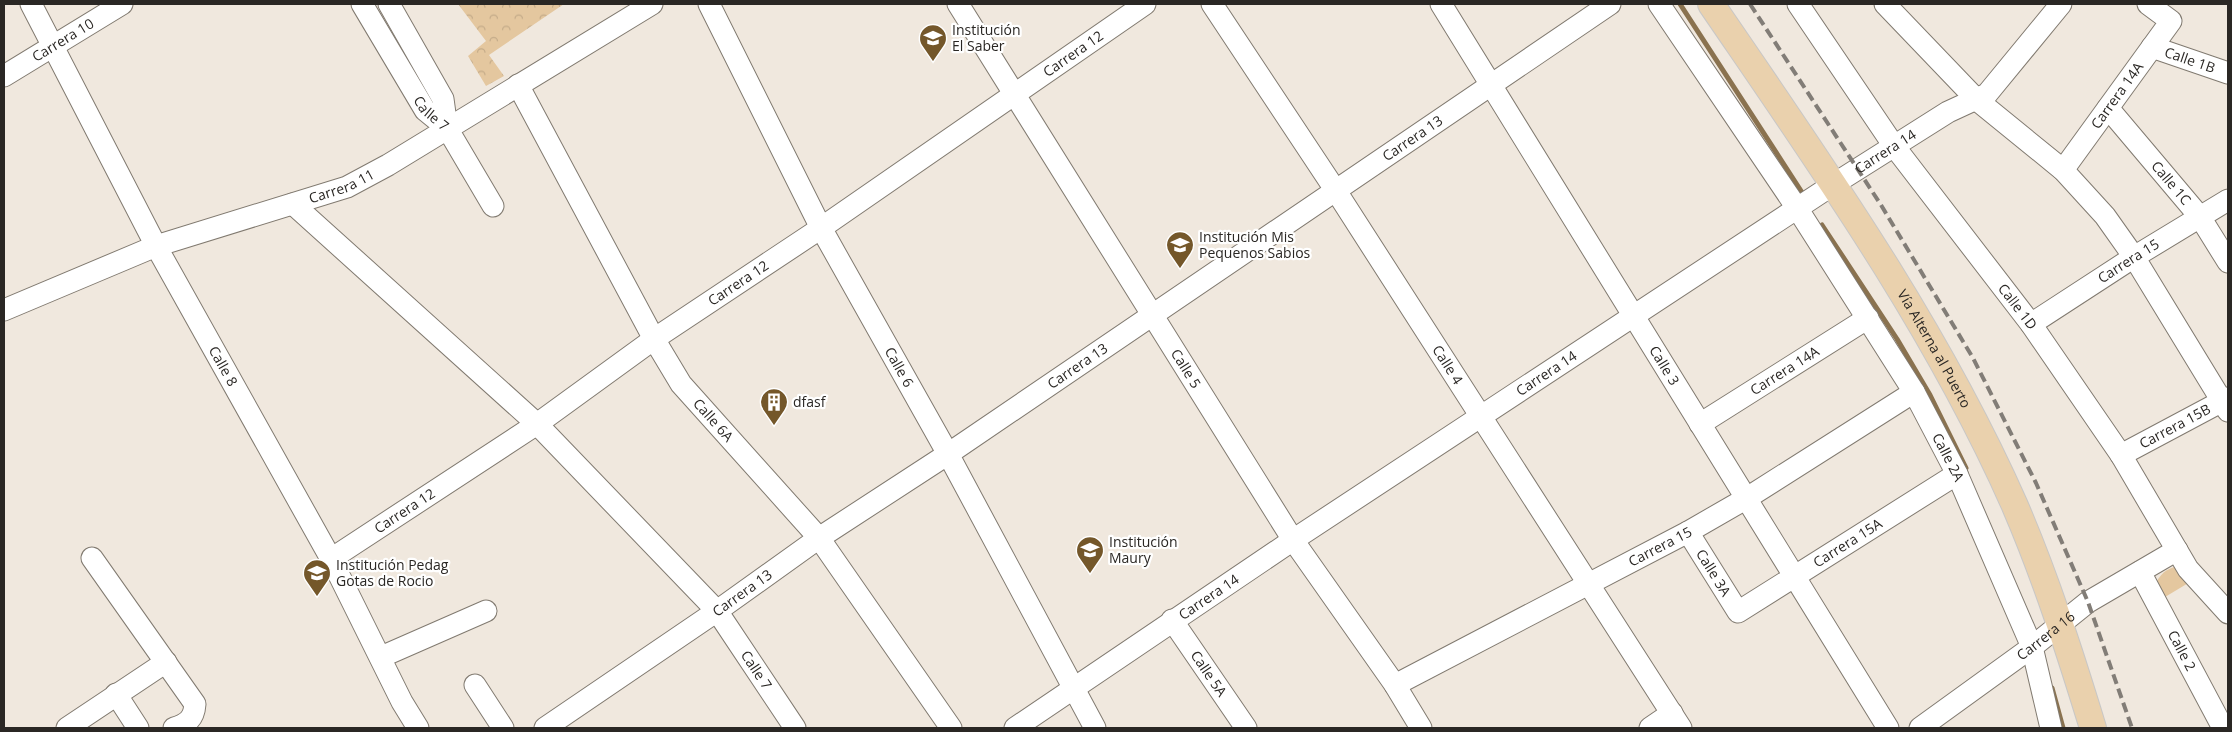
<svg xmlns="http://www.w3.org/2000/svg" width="2232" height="732" viewBox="0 0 2232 732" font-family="'Open Sans',sans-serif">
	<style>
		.green { fill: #e4c79f }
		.park { fill: url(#park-crowns) }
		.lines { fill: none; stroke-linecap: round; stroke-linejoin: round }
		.stream { stroke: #8a724f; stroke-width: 5 }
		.minor-casing { stroke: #817a70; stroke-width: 23 }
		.major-casing { stroke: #c8c7c6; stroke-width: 28 }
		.minor { stroke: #fff; stroke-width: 21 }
		.major { stroke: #ead1ad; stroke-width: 26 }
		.rail { stroke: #827d77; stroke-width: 4; stroke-dasharray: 10 5; stroke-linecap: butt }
		.labels { text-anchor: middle; stroke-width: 4.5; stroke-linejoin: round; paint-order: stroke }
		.poi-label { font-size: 14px; fill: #2a2724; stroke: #fff; text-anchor: start }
		.street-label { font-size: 14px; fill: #2a2724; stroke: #fff }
	</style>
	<defs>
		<pattern id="park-crowns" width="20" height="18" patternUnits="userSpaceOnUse" patternTransform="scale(1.25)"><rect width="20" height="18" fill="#e4c79f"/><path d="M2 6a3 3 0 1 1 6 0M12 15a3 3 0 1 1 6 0" fill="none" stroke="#c4ab89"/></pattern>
	</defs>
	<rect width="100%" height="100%" fill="#f0e8de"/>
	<!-- green -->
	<path class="green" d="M 2174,567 L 2180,567 L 2190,582 L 2160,600 L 2153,589 C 2158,578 2162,571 2174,567 Z"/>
	<!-- park -->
	<polygon class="park" points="458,4 564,4 489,55 504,76 486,86 468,56 486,41"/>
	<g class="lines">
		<!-- stream -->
		<g class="stream">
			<polyline points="1680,4 1803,194"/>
			<polyline points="1822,225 1897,339 1930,395 1966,468"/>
			<polyline points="2052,688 2063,728"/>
		</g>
		<!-- minor casing -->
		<g class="minor-casing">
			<g id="minor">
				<path id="s1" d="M 31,4 L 156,246 L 331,559 L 402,702 L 418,728"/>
				<path id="s2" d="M 362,4 L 425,110 L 447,128 L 493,206"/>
				<polyline points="389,4 443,99 447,128"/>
				<path id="s3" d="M 709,4 L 821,228 L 948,454 L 1095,728"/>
				<path id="s4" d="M 958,4 L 1293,540 L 1395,685 L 1421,728"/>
				<path id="s5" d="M 1212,4 L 1336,191 L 1681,728"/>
				<path id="s6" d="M 1441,4 L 1888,728"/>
				<path id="s7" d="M 1659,4 L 1797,208 L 1914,392 L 1957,474 L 2032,647 L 2051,728"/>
				<path id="s8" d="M 1798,4 L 1894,146 L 2031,324 L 2121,455 L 2188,569 L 2228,613"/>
				<polyline points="1885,4 1977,100 2063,170 2105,216 2134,257 2228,411"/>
				<path id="s9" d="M 2152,47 L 2228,73"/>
				<path id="s10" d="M 4,76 L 122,4"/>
				<path id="s11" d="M 518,85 L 654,339 L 681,384 L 819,538 L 951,728"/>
				<path id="s12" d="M 2108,108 L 2200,217 L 2228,262"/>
				<path id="s13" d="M 2063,170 L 2171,21 L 2148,4"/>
				<path id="s14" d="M 293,204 L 537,424 L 717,611 L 795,728"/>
				<path id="s15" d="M 4,310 L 156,246 L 347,187 L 388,165 L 652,4"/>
				<path id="s16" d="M 2031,324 L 2134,257 L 2228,200"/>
				<path id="s17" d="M 1700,424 L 1868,318"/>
				<path id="s18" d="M 2121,455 L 2228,398"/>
				<path id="s19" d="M 1688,532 L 1738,612 L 1957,474"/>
				<path d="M 92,558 L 195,704 C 194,719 187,724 174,728"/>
				<path id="s20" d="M 331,559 L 537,424 L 654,339 L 821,228 L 1145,4"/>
				<path id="s21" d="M 2140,572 L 2223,728"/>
				<path id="s22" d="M 1172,620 L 1246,728"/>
				<polyline points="381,657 486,611"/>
				<polyline points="475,685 503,728"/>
				<path id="s23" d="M 1395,685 L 1688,532 L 1747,498 L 1914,392"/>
				<polyline points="116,694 138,728"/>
				<polyline points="67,728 166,662"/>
				<path id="s24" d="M 545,728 L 717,611 L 819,538 L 948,454 L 1610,4"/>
				<path id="s25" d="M 1015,728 L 1293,540 L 1834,184 L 1948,112 L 1987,94 L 2061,4"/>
				<polyline points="1650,728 1672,713"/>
				<path id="s26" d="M 1920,728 L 2032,647 L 2088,602 L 2177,550"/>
			</g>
		</g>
		<!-- major casing -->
		<g class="major-casing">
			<g id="major">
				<path id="s27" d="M 1711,4 C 1821,165 1936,327 2015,506 C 2046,578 2070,653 2093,728"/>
			</g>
		</g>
		<!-- minor -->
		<use href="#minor" class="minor"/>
		<!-- major -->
		<use href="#major" class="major"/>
		<!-- rail -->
		<polyline class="rail" points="1750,4 1881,205 1973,358 2036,483 2088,602 2132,728"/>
	</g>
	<!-- icons -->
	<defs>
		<g id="school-pin" transform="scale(1.4375)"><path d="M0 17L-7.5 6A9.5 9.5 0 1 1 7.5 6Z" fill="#74572a" stroke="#fff"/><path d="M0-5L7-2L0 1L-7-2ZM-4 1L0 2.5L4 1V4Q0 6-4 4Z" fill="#fff"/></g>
		<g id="building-pin" transform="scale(1.4375)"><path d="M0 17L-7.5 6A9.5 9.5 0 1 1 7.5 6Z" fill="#74572a" stroke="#fff"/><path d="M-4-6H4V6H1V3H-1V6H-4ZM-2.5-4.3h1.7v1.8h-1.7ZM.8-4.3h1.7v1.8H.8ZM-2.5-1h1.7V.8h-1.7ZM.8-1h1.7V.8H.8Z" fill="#fff"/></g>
	</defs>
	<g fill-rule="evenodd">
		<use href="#school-pin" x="933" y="38"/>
		<use href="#school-pin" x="1180" y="245"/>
		<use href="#building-pin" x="774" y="402"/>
		<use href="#school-pin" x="1090" y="550"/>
		<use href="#school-pin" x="317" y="573"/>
	</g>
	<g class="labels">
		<!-- poi labels -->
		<g class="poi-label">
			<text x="952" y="35">Institución<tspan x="952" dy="16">El Saber</tspan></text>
			<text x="1199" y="242">Institución Mis<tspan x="1199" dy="16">Pequenos Sabios</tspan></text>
			<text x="793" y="407">dfasf</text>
			<text x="1109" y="547">Institución<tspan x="1109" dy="16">Maury</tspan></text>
			<text x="336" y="570">Institución Pedag<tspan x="336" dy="16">Gotas de Rocio</tspan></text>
		</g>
		<!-- street labels -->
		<g class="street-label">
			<text dy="5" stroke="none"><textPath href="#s10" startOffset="69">Carrera 10</textPath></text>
			<text dy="5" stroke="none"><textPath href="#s20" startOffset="898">Carrera 12</textPath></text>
			<text dy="5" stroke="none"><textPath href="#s9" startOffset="40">Calle 1B</textPath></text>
			<text dy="5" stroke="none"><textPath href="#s13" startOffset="92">Carrera 14A</textPath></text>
			<text dy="5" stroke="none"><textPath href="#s2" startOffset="130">Calle 7</textPath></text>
			<text dy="5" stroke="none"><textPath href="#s24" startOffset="1049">Carrera 13</textPath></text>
			<text dy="5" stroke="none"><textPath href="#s25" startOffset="1044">Carrera 14</textPath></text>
			<text dy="5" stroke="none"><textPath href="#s12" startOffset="98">Calle 1C</textPath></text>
			<text dy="5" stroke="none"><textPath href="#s15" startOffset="360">Carrera 11</textPath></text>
			<text dy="5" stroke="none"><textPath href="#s16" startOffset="116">Carrera 15</textPath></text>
			<text dy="5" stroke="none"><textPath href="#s20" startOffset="492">Carrera 12</textPath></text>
			<text dy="5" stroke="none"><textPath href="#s8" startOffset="374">Calle 1D</textPath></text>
			<text dy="5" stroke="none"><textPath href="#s27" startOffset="411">Vía Alterna al Puerto</textPath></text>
			<text dy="5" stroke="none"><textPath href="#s5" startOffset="431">Calle 4</textPath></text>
			<text dy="5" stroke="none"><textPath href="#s1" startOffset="410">Calle 8</textPath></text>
			<text dy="5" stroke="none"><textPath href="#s24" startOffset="644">Carrera 13</textPath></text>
			<text dy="5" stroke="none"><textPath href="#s6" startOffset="425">Calle 3</textPath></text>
			<text dy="5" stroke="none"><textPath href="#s3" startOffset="410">Calle 6</textPath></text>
			<text dy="5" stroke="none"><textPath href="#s4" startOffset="430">Calle 5</textPath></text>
			<text dy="5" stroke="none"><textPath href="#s17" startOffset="100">Carrera 14A</textPath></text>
			<text dy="5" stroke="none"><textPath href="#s25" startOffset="639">Carrera 14</textPath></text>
			<text dy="5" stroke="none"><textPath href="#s11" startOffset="389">Calle 6A</textPath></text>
			<text dy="5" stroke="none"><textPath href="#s18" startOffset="61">Carrera 15B</textPath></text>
			<text dy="5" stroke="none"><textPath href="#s7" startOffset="538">Calle 2A</textPath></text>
			<text dy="5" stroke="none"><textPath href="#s20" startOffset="88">Carrera 12</textPath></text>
			<text dy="5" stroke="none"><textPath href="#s19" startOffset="224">Carrera 15A</textPath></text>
			<text dy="5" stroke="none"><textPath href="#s23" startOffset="299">Carrera 15</textPath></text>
			<text dy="5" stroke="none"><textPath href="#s19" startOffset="48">Calle 3A</textPath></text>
			<text dy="5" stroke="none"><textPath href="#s24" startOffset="239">Carrera 13</textPath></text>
			<text dy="5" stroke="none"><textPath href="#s25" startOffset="234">Carrera 14</textPath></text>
			<text dy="5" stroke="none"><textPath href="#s26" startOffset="156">Carrera 16</textPath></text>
			<text dy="5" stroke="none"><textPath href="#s21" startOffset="89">Calle 2</textPath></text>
			<text dy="5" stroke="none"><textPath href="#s14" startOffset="659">Calle 7</textPath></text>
			<text dy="5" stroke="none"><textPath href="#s22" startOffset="65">Calle 5A</textPath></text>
		</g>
	</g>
	<!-- border -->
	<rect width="2232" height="732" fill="none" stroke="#2a2724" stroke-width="10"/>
</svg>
